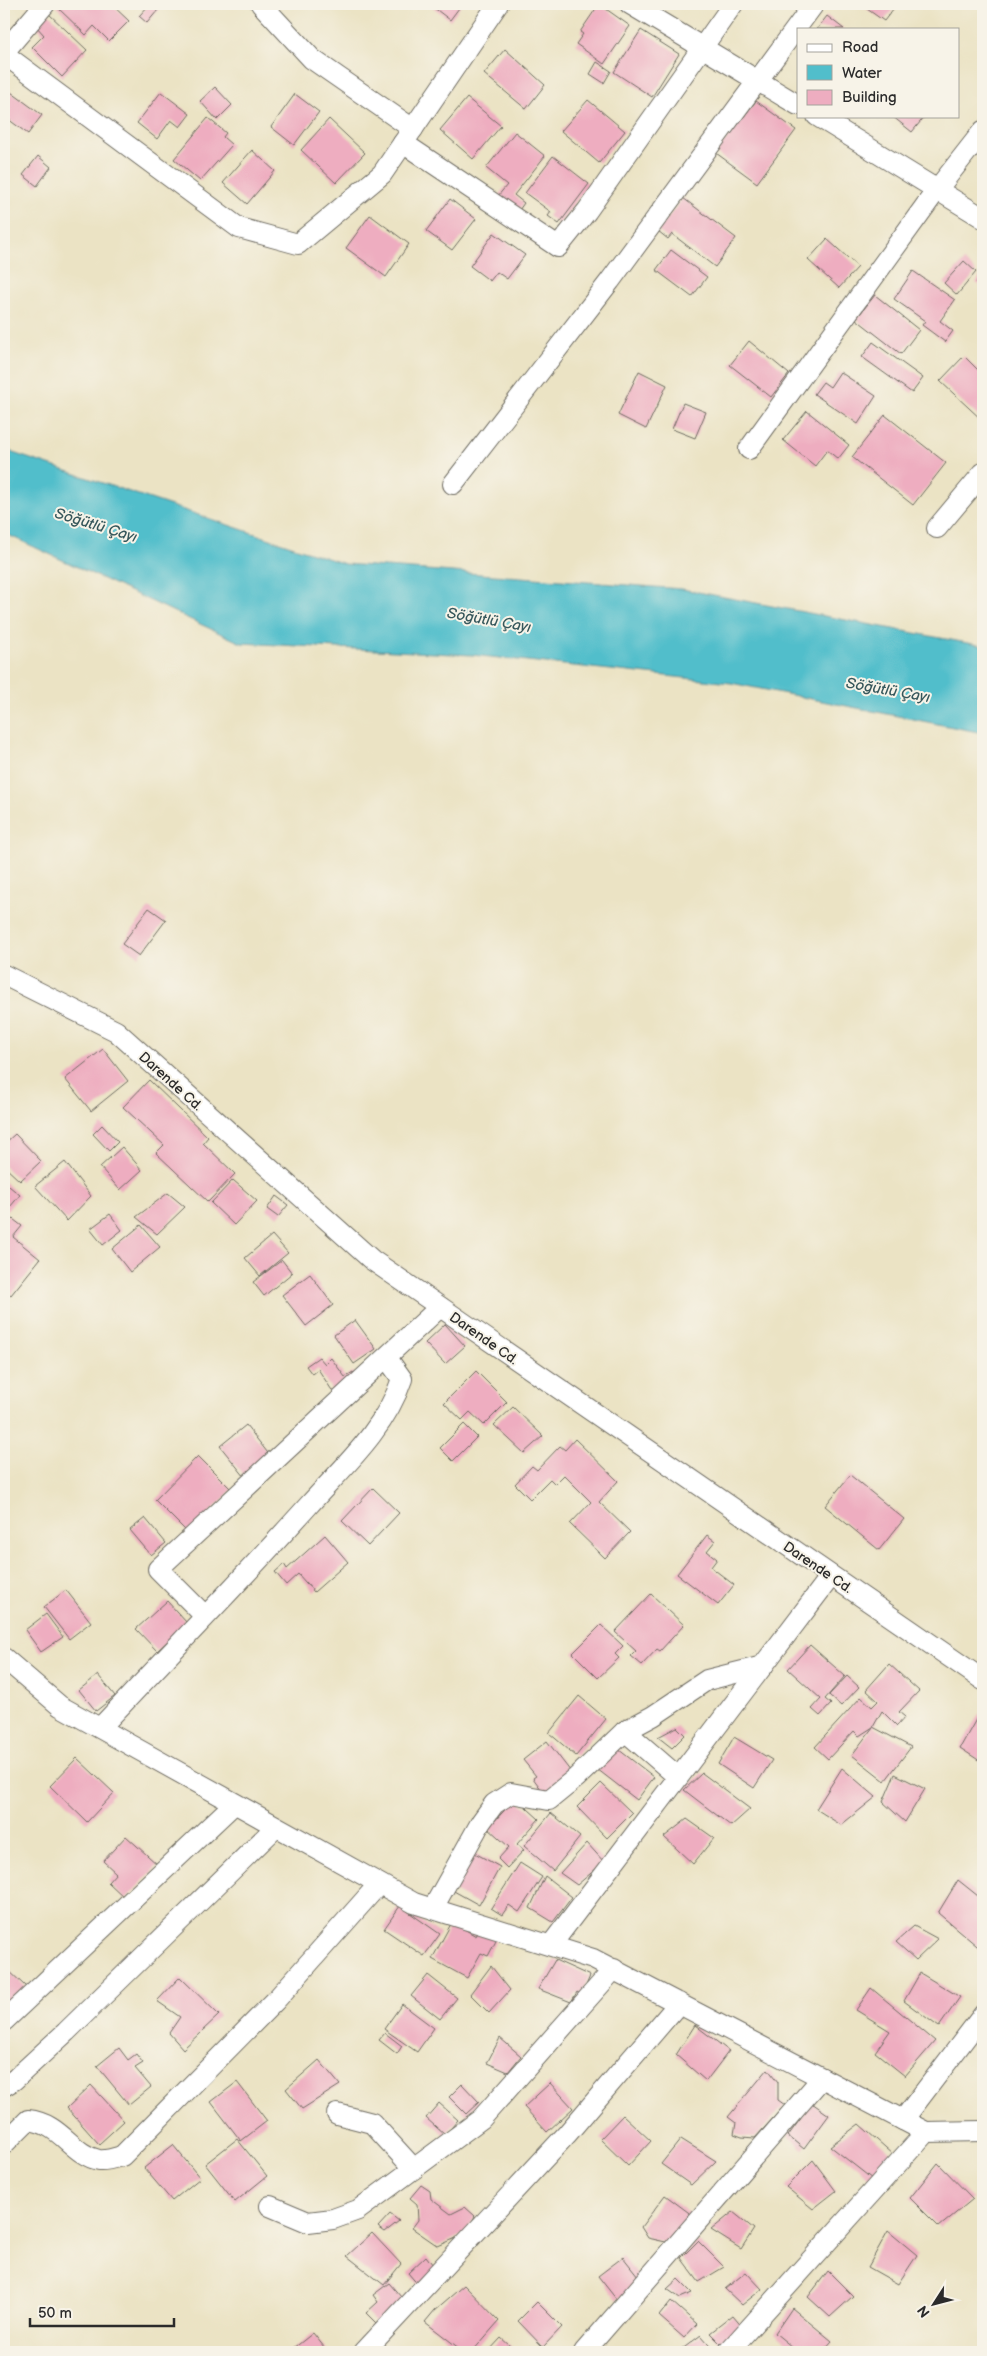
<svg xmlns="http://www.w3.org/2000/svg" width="987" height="2356" viewBox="0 0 987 2356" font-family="'Balsamiq Sans',sans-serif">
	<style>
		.water { fill: #51becb; stroke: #3e747b }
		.building { fill: #eeadc0 }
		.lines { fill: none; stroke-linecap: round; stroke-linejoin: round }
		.minor-casing { stroke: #6e6b61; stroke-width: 22 }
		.minor { stroke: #fff; stroke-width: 20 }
		.labels { text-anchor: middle; stroke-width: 4; stroke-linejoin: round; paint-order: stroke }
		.street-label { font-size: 14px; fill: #2b2b2b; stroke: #f7f3e8 }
		.water-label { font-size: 15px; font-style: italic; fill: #36575b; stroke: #f7f3e8 }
	</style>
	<rect width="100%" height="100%" fill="#f7f3e8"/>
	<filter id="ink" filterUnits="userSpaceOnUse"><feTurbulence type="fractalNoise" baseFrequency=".02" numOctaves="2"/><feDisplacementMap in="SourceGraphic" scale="10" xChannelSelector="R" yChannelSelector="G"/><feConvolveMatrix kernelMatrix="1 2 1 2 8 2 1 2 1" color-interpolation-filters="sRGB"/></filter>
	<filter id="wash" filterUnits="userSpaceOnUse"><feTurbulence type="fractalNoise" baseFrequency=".0096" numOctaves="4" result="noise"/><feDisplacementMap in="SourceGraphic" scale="20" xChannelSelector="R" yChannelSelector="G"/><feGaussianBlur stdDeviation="1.12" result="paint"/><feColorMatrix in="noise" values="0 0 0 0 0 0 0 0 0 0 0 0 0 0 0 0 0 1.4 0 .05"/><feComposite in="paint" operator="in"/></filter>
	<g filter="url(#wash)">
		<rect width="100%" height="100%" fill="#ebe3c4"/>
		<!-- water -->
		<polygon class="water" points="4,446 13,453 345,564 682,589 983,646 983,733 731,683 472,655 241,643 4,533"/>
		<g id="blocks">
			<!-- building -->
			<g class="building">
				<polygon points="60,4 111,4 129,21 109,41 94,26 86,35 57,7"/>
				<polygon points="150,4 163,4 147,23 139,16"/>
				<polygon points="429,4 462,4 450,20"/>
				<polygon points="599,4 630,26 604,64 576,44 583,34 580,32"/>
				<polygon points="860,4 897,4 884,21"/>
				<polygon points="48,13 87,50 62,77 32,47 44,35 36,26"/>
				<polygon points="827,16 844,29 817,29"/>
				<polygon points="641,30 679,54 652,97 614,72"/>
				<polygon points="505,49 545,85 526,109 484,74"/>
				<polygon points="597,62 611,71 604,83 590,74"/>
				<polygon points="4,87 42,115 28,134 4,116"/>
				<polygon points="215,87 232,105 217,120 200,101"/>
				<polygon points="161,92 190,114 180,127 171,120 157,139 137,123"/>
				<polygon points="295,94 319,112 294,145 271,127"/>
				<polygon points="467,98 501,126 473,159 440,130"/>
				<polygon points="588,100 625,131 599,163 561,131"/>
				<polygon points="756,101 796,130 757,183 716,153"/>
				<polygon points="892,116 925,116 912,132"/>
				<polygon points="208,118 226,133 223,137 232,145 200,181 174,159"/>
				<polygon points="329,119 365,153 336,183 301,150"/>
				<polygon points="515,132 545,156 514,195 524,203 517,213 497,197 507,185 486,168"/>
				<polygon points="252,150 275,171 247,204 223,183"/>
				<polygon points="38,156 51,167 37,186 23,175"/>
				<polygon points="553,156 589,184 559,224 548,216 551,212 525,193"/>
				<polygon points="683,198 736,238 715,267 672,234 668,239 658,231"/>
				<polygon points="450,199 476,219 452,250 426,231"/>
				<polygon points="370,215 409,244 386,277 346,248"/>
				<polygon points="494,233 525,255 507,279 497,272 490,281 470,266"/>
				<polygon points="827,239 858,267 839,288 808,260"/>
				<polygon points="671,250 707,277 692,297 656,270"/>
				<polygon points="964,261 976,272 957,295 944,283"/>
				<polygon points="913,271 955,300 940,321 953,331 945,342 922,325 925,321 894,299"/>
				<polygon points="983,273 983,287 976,283"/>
				<polygon points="875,295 919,330 901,354 856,319"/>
				<polygon points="749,341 789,374 771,397 730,365"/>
				<polygon points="873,342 923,378 912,393 862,357"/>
				<polygon points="964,356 983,375 983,421 940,381"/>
				<polygon points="639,371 667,385 646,429 618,415"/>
				<polygon points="840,372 876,396 858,424 814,394 823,382 830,387"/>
				<polygon points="683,403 706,412 695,438 672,429"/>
				<polygon points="807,411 849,445 838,459 827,450 815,466 783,440"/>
				<polygon points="885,415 946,463 913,505 852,457"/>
				<polygon points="149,908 166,920 139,956 122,944"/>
				<polygon points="103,1049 128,1081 91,1111 65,1079"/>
				<polygon points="149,1080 208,1137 203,1143 235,1174 208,1202 156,1153 164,1145 123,1107"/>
				<polygon points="102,1125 118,1142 109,1151 93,1134"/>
				<polygon points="15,1134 41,1161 20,1181 4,1166 4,1144"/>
				<polygon points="122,1147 142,1170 120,1190 100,1167"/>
				<polygon points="65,1162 91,1196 67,1221 35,1186"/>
				<polygon points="233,1180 257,1201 234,1225 211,1203"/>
				<polygon points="4,1182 20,1195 5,1213 22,1226 13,1237 40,1259 11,1295 4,1290"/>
				<polygon points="168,1193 185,1207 157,1234 136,1217"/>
				<polygon points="276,1196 288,1205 278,1217 267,1209"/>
				<polygon points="110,1214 122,1230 103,1245 90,1229"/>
				<polygon points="141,1225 160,1247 130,1272 112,1249"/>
				<polygon points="272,1235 288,1253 260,1276 245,1258"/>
				<polygon points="282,1260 292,1273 264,1296 253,1282"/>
				<polygon points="310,1274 333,1305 306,1326 282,1295"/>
				<polygon points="355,1320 376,1349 354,1364 334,1335"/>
				<polygon points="445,1324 465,1346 445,1364 425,1343"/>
				<polygon points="319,1357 325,1364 331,1358 345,1377 353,1372 360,1382 337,1398 318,1369 312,1374 306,1366"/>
				<polygon points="476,1371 507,1402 484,1425 470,1412 462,1420 444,1403"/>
				<polygon points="513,1407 543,1436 524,1453 494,1425"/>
				<polygon points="464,1424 477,1437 453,1461 440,1448"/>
				<polygon points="246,1425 271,1457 245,1477 220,1446"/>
				<polygon points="575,1439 618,1481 599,1502 630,1532 605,1558 570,1524 591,1502 564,1475 555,1484 550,1479 530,1499 515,1484 532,1466 537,1470 560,1446 565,1450"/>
				<polygon points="198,1456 232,1490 189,1534 155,1500"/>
				<polygon points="850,1475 904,1519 879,1550 825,1506"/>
				<polygon points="373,1488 399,1513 368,1546 342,1521"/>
				<polygon points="145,1518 166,1543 151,1555 130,1530"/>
				<polygon points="325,1535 348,1562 314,1592 298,1574 286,1585 275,1572 284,1564 287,1569"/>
				<polygon points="707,1535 715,1541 707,1551 717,1559 711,1567 734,1585 718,1605 677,1574"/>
				<polygon points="66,1590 91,1622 69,1639 44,1607"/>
				<polygon points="651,1594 684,1625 660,1651 657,1649 642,1665 631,1656 636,1651 615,1632"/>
				<polygon points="167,1601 187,1623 157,1651 136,1629"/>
				<polygon points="46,1614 63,1637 41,1652 25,1630"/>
				<polygon points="601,1625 623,1646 615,1654 619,1658 598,1678 573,1653"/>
				<polygon points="810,1645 845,1676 825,1699 831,1704 820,1716 812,1709 821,1699 788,1669"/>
				<polygon points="889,1664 919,1691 899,1712 905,1717 897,1726 882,1711 873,1727 859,1736 854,1731 828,1759 815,1747 861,1697 872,1707 878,1701 866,1690"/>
				<polygon points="98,1675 115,1696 96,1711 79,1690"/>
				<polygon points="847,1676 859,1687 841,1706 829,1695"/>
				<polygon points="579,1696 606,1719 576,1756 549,1733"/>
				<polygon points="979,1714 983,1716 983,1763 960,1748"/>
				<polygon points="677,1727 685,1735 672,1748 658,1737"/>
				<polygon points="873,1727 911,1747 885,1781 852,1755"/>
				<polygon points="734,1737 772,1760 754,1788 718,1764"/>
				<polygon points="547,1741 571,1772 544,1793 533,1778 536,1776 523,1760"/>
				<polygon points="614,1746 654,1777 637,1800 597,1769"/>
				<polygon points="77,1758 114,1793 87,1822 50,1786"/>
				<polygon points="842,1768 876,1797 841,1825 816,1809"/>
				<polygon points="702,1773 750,1809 731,1826 684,1790"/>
				<polygon points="895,1774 925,1789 905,1822 883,1802"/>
				<polygon points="601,1783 632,1813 607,1838 577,1807"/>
				<polygon points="516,1798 539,1819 517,1844 524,1850 507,1868 498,1859 509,1847 488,1828"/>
				<polygon points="551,1813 580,1837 553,1871 524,1846"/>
				<polygon points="687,1819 714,1838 693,1864 664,1837"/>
				<polygon points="126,1836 158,1865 126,1899 108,1882 116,1873 103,1861"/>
				<polygon points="587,1843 604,1862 577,1885 560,1873"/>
				<polygon points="473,1852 500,1867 479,1905 452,1890"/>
				<polygon points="520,1863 542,1877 519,1912 509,1905 502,1915 491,1908"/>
				<polygon points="545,1876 572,1897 553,1922 530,1908"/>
				<polygon points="958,1880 983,1900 983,1951 938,1913"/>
				<polygon points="400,1906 440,1934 424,1956 384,1929"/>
				<polygon points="452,1922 476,1936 480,1929 497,1939 488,1956 481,1953 467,1978 432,1959"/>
				<polygon points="914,1926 938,1939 916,1960 896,1942"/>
				<polygon points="555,1960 590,1976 582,1995 577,1992 571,2002 538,1989"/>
				<polygon points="4,1966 26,1987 4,2011"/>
				<polygon points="491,1966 510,1990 489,2013 470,1994"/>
				<polygon points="920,1973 960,1997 939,2027 904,2001"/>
				<polygon points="428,1975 457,1998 440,2019 411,1996"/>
				<polygon points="180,1977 219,2015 183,2049 169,2033 180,2017 157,2001"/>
				<polygon points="871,1988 935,2041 905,2076 875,2052 890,2031 856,2010"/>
				<polygon points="402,2004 434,2028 417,2052 384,2029"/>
				<polygon points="695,2025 729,2051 706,2081 676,2055"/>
				<polygon points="385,2033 402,2046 397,2054 379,2040"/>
				<polygon points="500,2038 521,2056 508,2072 487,2063"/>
				<polygon points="119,2048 128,2060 136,2054 143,2063 135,2068 151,2087 129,2105 97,2066"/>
				<polygon points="319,2060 340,2085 302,2109 286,2089"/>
				<polygon points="768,2069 778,2082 778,2100 785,2105 755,2138 742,2137 734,2134 736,2123 728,2117"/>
				<polygon points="237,2082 267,2121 241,2141 211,2102"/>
				<polygon points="550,2083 573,2108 547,2132 524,2107"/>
				<polygon points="462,2084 479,2102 466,2114 449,2097"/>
				<polygon points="91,2085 124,2121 99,2144 67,2108"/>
				<polygon points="439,2103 458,2120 445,2135 426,2118"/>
				<polygon points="812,2103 829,2115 804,2149 788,2136"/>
				<polygon points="623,2115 651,2141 628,2166 600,2139"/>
				<polygon points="859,2124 894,2155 872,2179 830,2146"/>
				<polygon points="237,2139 267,2176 235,2202 205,2164"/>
				<polygon points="681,2139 716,2161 691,2185 661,2164"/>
				<polygon points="173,2145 200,2178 172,2201 144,2168"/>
				<polygon points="813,2160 836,2191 813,2209 786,2187"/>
				<polygon points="938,2163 973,2199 939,2227 910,2198"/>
				<polygon points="421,2185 430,2191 431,2199 451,2214 465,2207 475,2216 465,2234 438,2246 412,2228 418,2220 417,2204 410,2198"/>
				<polygon points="665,2195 692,2215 670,2243 648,2238 641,2227"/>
				<polygon points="733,2212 754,2229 741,2249 711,2230"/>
				<polygon points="390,2214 399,2221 385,2232 378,2227"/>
				<polygon points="888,2231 917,2255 898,2284 868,2267"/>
				<polygon points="372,2233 401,2264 384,2285 347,2256"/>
				<polygon points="698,2241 724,2267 699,2282 681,2258"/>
				<polygon points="426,2256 436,2269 419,2286 408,2273"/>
				<polygon points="623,2257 642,2281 617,2300 598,2276"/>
				<polygon points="828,2271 853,2296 830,2317 808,2297"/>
				<polygon points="746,2272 762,2289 742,2305 725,2289"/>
				<polygon points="678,2279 692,2293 680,2298 667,2289"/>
				<polygon points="389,2283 408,2305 382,2329 366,2313 378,2302 373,2295"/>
				<polygon points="464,2285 499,2321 472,2352 464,2352 425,2322 435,2310"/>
				<polygon points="671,2301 697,2324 684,2338 659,2316"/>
				<polygon points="537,2302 562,2327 543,2347 518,2321"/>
				<polygon points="792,2308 832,2341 822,2352 798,2352 775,2333"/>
				<polygon points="733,2315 743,2327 723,2346 710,2333"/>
				<polygon points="313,2333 328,2352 289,2352"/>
				<polygon points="701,2335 716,2352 683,2352 681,2350"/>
				<polygon points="501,2338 517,2352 488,2352"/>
			</g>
		</g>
	</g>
	<g filter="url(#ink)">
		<use href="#blocks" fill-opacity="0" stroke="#6e6b61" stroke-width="1"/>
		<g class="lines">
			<!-- minor casing -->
			<g class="minor-casing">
				<g id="minor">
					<polyline points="261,4 312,59 413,129"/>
					<polyline points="630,4 798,105"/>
					<polyline points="4,52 45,4"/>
					<polyline points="4,54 239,228 298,244 382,174 498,4"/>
					<polyline points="817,116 983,218"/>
					<polyline points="403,143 558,247 587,211 733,4"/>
					<polyline points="749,449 936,191 983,131"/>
					<polyline points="453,484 610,281 814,4"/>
					<polyline points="937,528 983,473"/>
					<polyline points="4,975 116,1031 372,1260 983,1680"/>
					<polyline points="205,1616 158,1569 440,1307"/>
					<polyline points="4,1658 60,1706 414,1903 593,1959 926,2132 983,2131"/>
					<path d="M 100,1728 C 169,1654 240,1582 308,1506 C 343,1467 385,1430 402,1379 L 387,1358"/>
					<polyline points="625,1731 653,1716 707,1680 763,1666"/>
					<polyline points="433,1908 481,1822 494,1804 511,1793 549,1800 576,1778 625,1731 678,1777"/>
					<polyline points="551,1945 831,1576"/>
					<polyline points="4,2021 234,1804"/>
					<polyline points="4,2086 14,2080 66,2032 276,1827"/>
					<polyline points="337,2114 372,2123 414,2169"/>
					<polyline points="903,2120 983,2015"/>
					<path d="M 4,2144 L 28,2120 C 61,2123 72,2155 99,2160 C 105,2161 115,2158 122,2156 L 275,2001 L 379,1884"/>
					<polyline points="270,2206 308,2222 333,2219 358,2210 481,2119 614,1969"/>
					<polyline points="364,2352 567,2134 679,2003"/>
					<polyline points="584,2352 822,2078"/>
					<polyline points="728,2352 926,2132"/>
				</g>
			</g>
			<!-- minor -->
			<use href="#minor" class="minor"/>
		</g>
	</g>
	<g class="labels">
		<!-- street labels -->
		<g class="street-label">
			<text transform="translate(171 1081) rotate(42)" y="5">Darende Cd.</text>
			<text transform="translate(484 1338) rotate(35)" y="5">Darende Cd.</text>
			<text transform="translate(818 1567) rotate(34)" y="5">Darende Cd.</text>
		</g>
		<!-- water labels -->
		<g class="water-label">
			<text transform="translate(96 525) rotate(17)" y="5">Söğütlü Çayı</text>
			<text transform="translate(489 620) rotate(10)" y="5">Söğütlü Çayı</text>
			<text transform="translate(888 690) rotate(10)" y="5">Söğütlü Çayı</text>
		</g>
	</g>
	<!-- margin -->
	<rect width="987" height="2356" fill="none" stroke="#f7f3e8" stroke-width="20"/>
	<!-- legend -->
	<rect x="797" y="28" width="162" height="90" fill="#f7f3e8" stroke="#a5a39c"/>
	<rect x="807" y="44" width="25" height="8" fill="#ffffff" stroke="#a5a39c"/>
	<text x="842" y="52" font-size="15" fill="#2b2b2b">Road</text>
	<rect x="807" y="65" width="25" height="15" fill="#51becb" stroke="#a5a39c"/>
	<text x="842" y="78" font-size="15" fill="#2b2b2b">Water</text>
	<rect x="807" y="90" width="25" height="15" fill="#eeadc0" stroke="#a5a39c"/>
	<text x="842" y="102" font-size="15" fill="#2b2b2b">Building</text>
	<!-- north arrow -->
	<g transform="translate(934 2304) rotate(234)" stroke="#f7f3e8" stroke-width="4" paint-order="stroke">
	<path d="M0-4L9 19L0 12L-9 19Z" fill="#2b2b2b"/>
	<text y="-8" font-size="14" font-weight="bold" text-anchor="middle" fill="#2b2b2b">N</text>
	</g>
	<!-- scale -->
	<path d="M30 2318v8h144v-8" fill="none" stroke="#2b2b2b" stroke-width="2.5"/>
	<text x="38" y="2318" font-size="15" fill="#2b2b2b" stroke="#f7f3e8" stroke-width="4" paint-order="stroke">50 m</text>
</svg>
